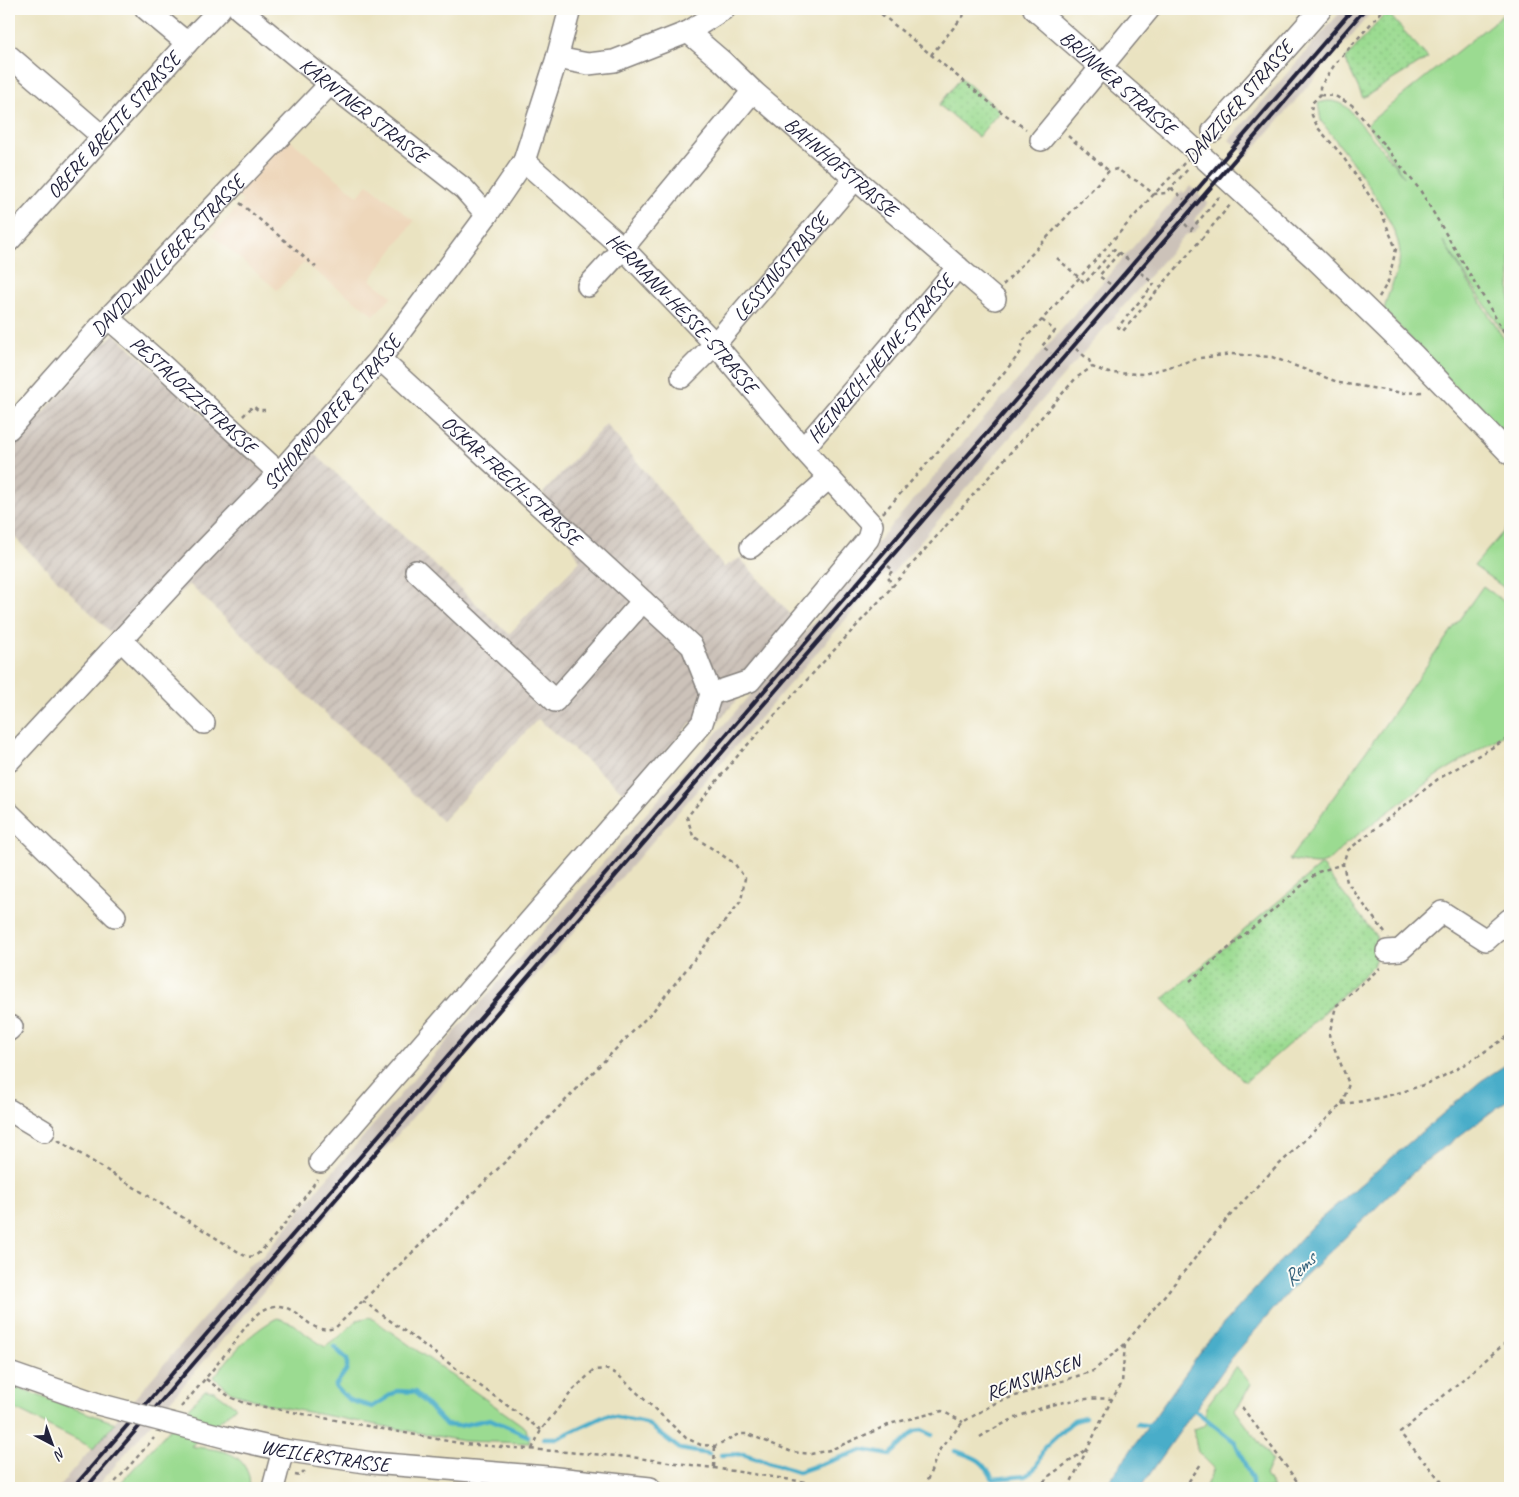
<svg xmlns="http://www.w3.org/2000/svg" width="1519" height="1497" viewBox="0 0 1519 1497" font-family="Caveat,sans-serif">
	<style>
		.built { fill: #eed7bb }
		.industrial { fill: url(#industrial-furrows) }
		.railway { fill: #ccc2b9 }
		.grass { fill: #9bdb91; stroke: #5e7e66 }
		.park { fill: url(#park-dots); stroke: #5e7e66 }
		.water { fill: #4aadc9; stroke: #366882 }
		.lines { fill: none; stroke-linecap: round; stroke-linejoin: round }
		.stream { stroke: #4aadc9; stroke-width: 4.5 }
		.minor-casing { stroke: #86827e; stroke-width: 24 }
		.path { stroke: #86827e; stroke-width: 2.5; stroke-dasharray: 4 4; stroke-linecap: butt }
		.minor { stroke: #fff; stroke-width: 21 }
		.rail { stroke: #22223b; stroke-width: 4 }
		.minor-bridge-casing { stroke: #86827e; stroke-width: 24; stroke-linecap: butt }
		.path-bridge { stroke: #86827e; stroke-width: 2.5; stroke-dasharray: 4 4; stroke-linecap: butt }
		.minor-bridge { stroke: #fff; stroke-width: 21 }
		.labels { text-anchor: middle; stroke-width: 4; stroke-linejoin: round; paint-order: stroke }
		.street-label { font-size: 20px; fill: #22223b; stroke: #fdfcf7 }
		.water-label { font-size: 21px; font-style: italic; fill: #34617b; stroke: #fdfcf7 }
	</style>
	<defs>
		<pattern id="industrial-furrows" width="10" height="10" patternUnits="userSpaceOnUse" patternTransform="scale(1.25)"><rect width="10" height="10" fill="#ccc2b9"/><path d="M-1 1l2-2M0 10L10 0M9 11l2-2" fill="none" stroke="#afa6a0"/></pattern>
		<pattern id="park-dots" width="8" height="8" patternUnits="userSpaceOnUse" patternTransform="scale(1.25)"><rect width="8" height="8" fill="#9bdb91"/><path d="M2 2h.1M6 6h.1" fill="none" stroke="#85bc7e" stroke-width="1.8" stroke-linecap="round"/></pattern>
	</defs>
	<rect width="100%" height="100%" fill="#fdfcf7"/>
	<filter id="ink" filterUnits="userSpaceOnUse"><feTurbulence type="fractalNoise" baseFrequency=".02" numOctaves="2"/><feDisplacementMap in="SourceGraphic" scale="10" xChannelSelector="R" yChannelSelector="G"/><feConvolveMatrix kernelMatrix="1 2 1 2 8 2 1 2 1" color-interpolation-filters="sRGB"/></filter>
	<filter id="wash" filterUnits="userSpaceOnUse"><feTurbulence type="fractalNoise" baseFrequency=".0096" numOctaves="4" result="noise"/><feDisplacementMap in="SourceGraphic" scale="20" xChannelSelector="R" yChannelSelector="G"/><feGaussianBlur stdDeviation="1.12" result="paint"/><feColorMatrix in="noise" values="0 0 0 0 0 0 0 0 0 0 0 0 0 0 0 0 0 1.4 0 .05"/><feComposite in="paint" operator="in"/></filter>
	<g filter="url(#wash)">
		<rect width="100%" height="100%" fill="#eae3c1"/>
		<!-- built -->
		<polygon class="built" points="285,136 358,196 368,184 414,221 370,280 392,296 374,315 304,263 277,290 212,235 243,201 233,192"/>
		<!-- industrial -->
		<polygon class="industrial" points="114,333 280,486 313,452 509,634 580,561 543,493 606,424 724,567 740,558 800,625 706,736 691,723 626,795 538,719 442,821 293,683 189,584 126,648 9,532 9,451"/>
		<!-- railway -->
		<g class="railway">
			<polygon points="1343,9 1374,9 1248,156 1229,140"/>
			<polygon points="1190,186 1208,203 1194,220 1200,226 1194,232 1185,235 891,575 887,572 379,1156 96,1488 58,1488 248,1266 261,1258 280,1236 321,1185 875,552 872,548 1179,194 1182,191 1184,193"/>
		</g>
		<!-- grass -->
		<g class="grass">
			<path d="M 1510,9 L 1510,342 L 1443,241 L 1510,349 L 1510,445 L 1384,310 C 1388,290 1398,277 1400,255 C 1401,223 1342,148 1321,121 L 1318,103 C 1331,99 1337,101 1348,108 L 1404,177 L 1367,124 Z"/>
			<polygon points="1510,524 1510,592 1474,566"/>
			<path d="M 1483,586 L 1510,606 L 1510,731 L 1436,776 L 1344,845 C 1323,871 1320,864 1289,860 Z"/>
			<path d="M 370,1317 L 526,1428 L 530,1443 L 463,1441 L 270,1405 L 231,1392 L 214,1377 C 234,1352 248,1334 277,1318 L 294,1324 L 307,1335 L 325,1347 L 339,1337 L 357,1320 Z"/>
			<polygon points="1236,1366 1251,1384 1241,1402 1235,1410 1272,1460 1265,1475 1273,1488 1205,1488 1214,1468 1198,1452 1193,1429 1206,1425 1206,1407"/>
			<polygon points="9,1385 115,1423 93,1449 87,1445 9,1406"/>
			<path d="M 205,1390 L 214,1391 L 236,1407 L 191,1446 C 211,1450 236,1448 246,1469 C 250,1477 250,1481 249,1488 L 116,1488 Z"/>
		</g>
		<!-- park -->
		<g class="park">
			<polygon points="1387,12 1428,58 1363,98 1345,59"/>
			<polygon points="961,78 1000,111 978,137 939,105"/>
			<polygon points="1321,865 1376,936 1378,952 1373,966 1309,1027 1245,1082 1163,999"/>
		</g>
		<!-- water -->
		<polygon class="water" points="1510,1062 1510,1098 1423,1163 1289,1291 1231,1359 1140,1488 1104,1488 1210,1339 1312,1226 1481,1081"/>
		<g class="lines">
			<!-- stream -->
			<g class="stream">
				<polyline points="334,1347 347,1359 347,1369 335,1386 349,1400 372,1407 397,1391 415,1392 446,1425 459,1426 490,1419 528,1436"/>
				<polyline points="1191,1407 1235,1442 1252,1480 1252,1488"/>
				<polyline points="1137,1424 1153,1426"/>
				<polyline points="544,1438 558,1438 607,1415 646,1423 680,1449 709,1454"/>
				<path d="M 955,1451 C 976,1458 982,1458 993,1479 L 1026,1476 L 1037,1466 L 1044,1448 L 1074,1420 L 1085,1417"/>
				<polyline points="721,1455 743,1454 798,1472 863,1450 890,1455 915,1431 922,1430 932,1435"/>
			</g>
		</g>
	</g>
	<g filter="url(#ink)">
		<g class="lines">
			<!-- minor casing -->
			<g class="minor-casing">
				<g id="minor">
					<polyline points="146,9 187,43"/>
					<path id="s1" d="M 239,9 L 330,84 L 464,189 L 487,215"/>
					<path id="s2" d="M 1034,9 L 1182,138 L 1313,257 L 1414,355 L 1510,454"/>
					<path id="s3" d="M 688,32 L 723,62 L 753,91 L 995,299"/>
					<polyline points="9,56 103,137"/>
					<polyline points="557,58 588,64 614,61 688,32 724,9"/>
					<polyline points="1213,131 1321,9"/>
					<polyline points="1041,140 1149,9"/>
					<path id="s4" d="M 524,161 L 623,248 L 715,344 L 803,449 L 872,525 L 868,539 L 750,681 L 711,694"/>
					<path id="s5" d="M 9,241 L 187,43 L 220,9"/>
					<polyline points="588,286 623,248 753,91"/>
					<path id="s6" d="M 108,318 L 160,363 L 279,473"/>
					<path id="s7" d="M 380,359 L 692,646 L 711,694"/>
					<path id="s8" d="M 682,377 L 715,344 L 856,178"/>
					<path id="s9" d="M 9,429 L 108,318 L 330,84"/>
					<path id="s10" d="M 803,449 L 958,267"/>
					<polyline points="751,547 829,478"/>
					<polyline points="416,571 555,701 643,601"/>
					<polyline points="121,640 204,723"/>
					<path id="s11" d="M 9,761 L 196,559 L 279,473 L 380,359 L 487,215 L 524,161 L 557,58 L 570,9"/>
					<polyline points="9,813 115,916"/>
					<polyline points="1387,951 1400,950 1442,912 1486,940 1510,919"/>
					<polyline points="9,1030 12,1027"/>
					<polyline points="9,1110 44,1131"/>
					<polyline points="320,1162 702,723 711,694"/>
					<polyline points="9,1373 98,1404"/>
					<path id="s12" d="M 228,1438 L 283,1450 L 372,1463 L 547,1477 L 650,1488"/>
					<polyline points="273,1488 283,1450"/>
				</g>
			</g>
			<!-- path -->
			<g class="path">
				<polyline points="875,9 1000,111 1026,129"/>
				<polyline points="931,55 969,9"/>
				<polyline points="1320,95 1335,96 1352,105 1420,190 1510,342"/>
				<polyline points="1068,136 1109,171"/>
				<polyline points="1171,188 1184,199"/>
				<polyline points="240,203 316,267"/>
				<polyline points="1185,224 1191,230 1219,197"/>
				<polyline points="1057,258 1085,283 1114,249 1130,261"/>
				<polyline points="1141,273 1154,284 1118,327 1123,331 1231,204"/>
				<polyline points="1110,284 1099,276 1119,253"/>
				<polyline points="1003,285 1109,171 1117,169 1129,177 1137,181 1154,194 1166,193 1189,168"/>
				<polyline points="1379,297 1388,282 1396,249 1382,214 1341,154 1318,128 1311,113 1312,103 1320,95 1320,87 1335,64 1384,9"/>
				<polyline points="1042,320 1055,331 1042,346 1051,353"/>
				<polyline points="1076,349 1089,360 1092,367 1109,373 1144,374 1200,358 1231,354 1272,357 1340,383 1403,393 1424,392"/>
				<polyline points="243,416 253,406 258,410 265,410"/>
				<polyline points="883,513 949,439 1021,352 1023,341 1154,194 1176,172"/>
				<polyline points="888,566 893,570 888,576 892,587"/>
				<polyline points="1385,933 1347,882 1343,864 1347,851 1438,779 1510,737"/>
				<polyline points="1190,981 1318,872 1343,864"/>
				<path d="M 1342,1104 C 1368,1101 1395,1095 1420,1086 C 1452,1075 1482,1053 1510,1035"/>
				<path d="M 58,1140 L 245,1256 C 249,1257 252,1257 256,1255 C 267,1249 310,1191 317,1179"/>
				<polyline points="363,1301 541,1430"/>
				<polyline points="206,1379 230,1397 244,1403 464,1444 630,1457 714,1468 844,1488"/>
				<path d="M 181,1407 C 198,1388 214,1368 230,1348 C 238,1338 246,1324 257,1315 C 265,1308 274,1304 284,1307 C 305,1314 311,1335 335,1328 L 511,1156 L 653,1011 L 741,901 L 745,878 L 734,863 L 693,836 L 687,817 L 740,753 L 892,587 L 1076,378 L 1092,367"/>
				<polyline points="1242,1407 1302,1488"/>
				<path d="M 980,1437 C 1018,1413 1067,1395 1112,1399"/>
				<polyline points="532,1449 541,1430 573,1390 594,1370 605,1369 617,1374 686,1438 701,1445 715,1446 739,1434 748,1434 792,1452 811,1454 830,1450 893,1423 942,1411 963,1422"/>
				<polyline points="714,1467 715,1446"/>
				<polyline points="295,1475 300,1476 305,1471"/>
				<polyline points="110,1488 154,1438"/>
				<polyline points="924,1488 940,1449 963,1422 997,1402 1093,1371 1125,1344 1226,1220 1261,1182 1342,1104 1349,1084 1329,1035 1336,1006 1380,968"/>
				<polyline points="1038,1488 1049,1476 1087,1449"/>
				<polyline points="1068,1488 1112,1399 1122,1383 1125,1344"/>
				<polyline points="1184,1488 1201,1464"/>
				<polyline points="1447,1488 1400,1433 1510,1339"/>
			</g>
			<!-- minor -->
			<use href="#minor" class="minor"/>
			<!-- rail -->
			<g class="rail">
				<polyline points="73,1488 803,646 1353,9"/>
				<polyline points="86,1488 1365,9"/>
			</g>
			<!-- minor-bridge casing -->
			<g class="minor-bridge-casing">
				<polyline id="minor-bridge" points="98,1404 228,1438"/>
			</g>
			<!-- path-bridge -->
			<polyline class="path-bridge" points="1176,172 1213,131"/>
			<!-- minor-bridge -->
			<use href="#minor-bridge" class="minor-bridge"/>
		</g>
	</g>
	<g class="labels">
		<!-- street labels -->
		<g class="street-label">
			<text dy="7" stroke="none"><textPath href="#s2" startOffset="112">BRÜNNER STRASSE</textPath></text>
			<text transform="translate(1238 102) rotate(-49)" y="7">DANZIGER STRASSE</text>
			<text dy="7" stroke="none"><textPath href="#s1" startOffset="161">KÄRNTNER STRASSE</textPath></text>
			<text dy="7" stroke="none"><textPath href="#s5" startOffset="156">OBERE BREITE STRASSE</textPath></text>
			<text dy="7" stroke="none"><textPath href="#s3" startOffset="204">BAHNHOFSTRASSE</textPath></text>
			<text dy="7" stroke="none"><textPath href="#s9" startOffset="235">DAVID-WOLLEBER-STRASSE</textPath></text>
			<text dy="7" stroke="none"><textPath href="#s8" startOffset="148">LESSINGSTRASSE</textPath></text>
			<text dy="7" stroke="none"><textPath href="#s4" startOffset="220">HERMANN-HESSE-STRASSE</textPath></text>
			<text dy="7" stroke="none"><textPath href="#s10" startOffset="119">HEINRICH-HEINE-STRASSE</textPath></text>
			<text dy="7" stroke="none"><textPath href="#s6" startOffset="115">PESTALOZZISTRASSE</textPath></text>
			<text dy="7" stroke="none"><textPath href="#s11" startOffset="475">SCHORNDORFER STRASSE</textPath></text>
			<text dy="7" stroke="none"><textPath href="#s7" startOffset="179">OSKAR-FRECH-STRASSE</textPath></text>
			<text transform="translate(1033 1377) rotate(-20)" y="7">REMSWASEN</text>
			<text dy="7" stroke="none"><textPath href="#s12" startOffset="99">WEILERSTRASSE</textPath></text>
		</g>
		<!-- water labels -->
		<g class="water-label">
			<text transform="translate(1299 1269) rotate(-45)" y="7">Rems</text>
		</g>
	</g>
	<!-- margin -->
	<rect width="1519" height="1497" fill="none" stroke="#fdfcf7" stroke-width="30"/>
	<!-- north arrow -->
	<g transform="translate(52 1444) rotate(139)" stroke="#fdfcf7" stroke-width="4" paint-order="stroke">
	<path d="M0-4L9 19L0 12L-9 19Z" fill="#22223b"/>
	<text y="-8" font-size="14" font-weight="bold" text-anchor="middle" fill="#22223b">N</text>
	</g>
</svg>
